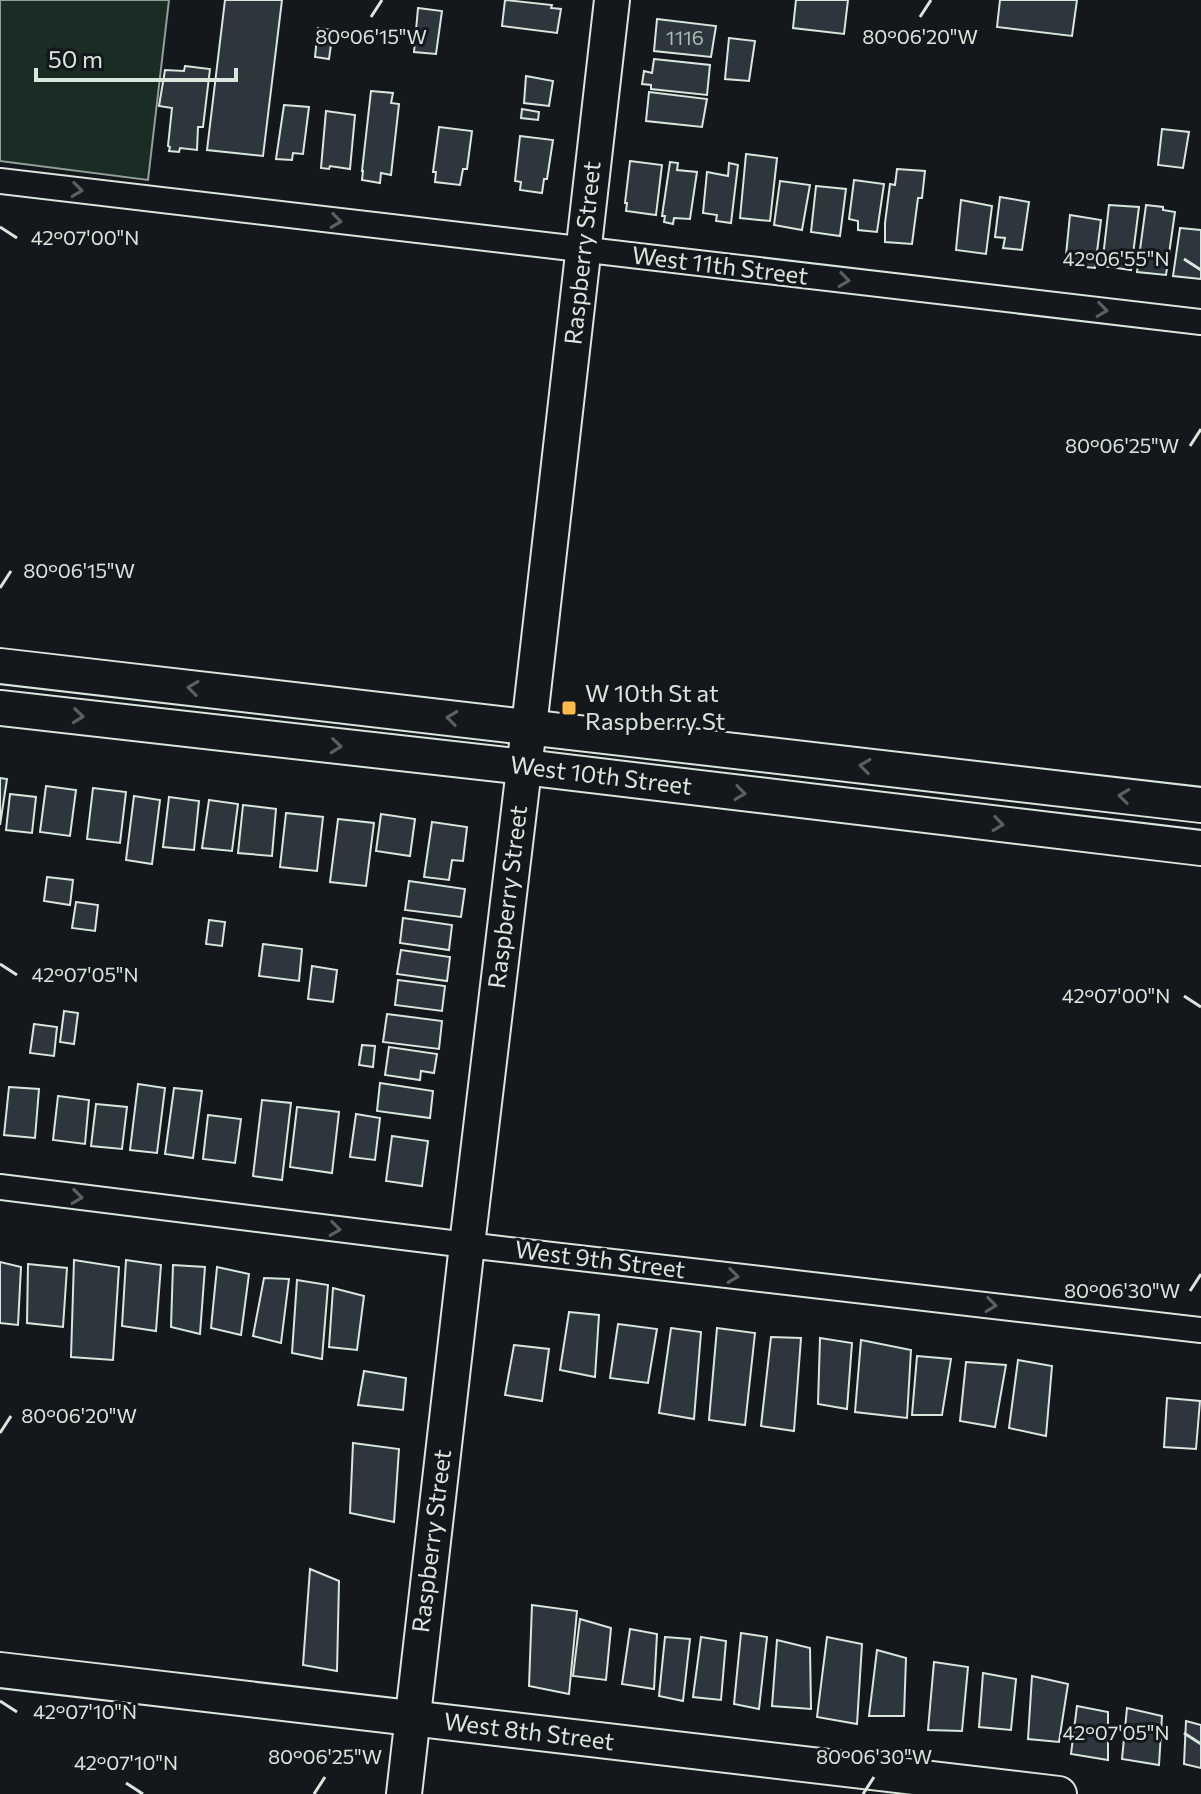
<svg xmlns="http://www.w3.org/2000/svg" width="1201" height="1794" viewBox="0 0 1201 1794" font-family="Commissioner,sans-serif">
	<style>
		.green { fill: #1a2d24; stroke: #939e99; stroke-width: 2 }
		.building { fill: #2c363c; stroke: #d8e6dc; stroke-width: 2 }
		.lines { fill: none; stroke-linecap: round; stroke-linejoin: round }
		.street-casing { stroke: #d8e6dc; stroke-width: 28 }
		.secondary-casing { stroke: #d8e6dc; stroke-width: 38 }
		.street { stroke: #14181c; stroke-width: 24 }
		.secondary { stroke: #14181c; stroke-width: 34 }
		.oneway { stroke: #59605f }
		.ticks { fill: none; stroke: #d8e6dc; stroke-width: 3 }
		.poi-dot { fill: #ffb74d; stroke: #14181c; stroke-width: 3 }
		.labels { text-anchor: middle; stroke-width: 6; stroke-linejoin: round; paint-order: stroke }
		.number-label { font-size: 20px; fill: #adbab4 }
		.street-label { font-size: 24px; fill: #d8e6dc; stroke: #14181c }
		.poi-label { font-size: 24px; fill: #d8e6dc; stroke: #14181c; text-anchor: start }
		.ticks-label { font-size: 20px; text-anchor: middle; fill: #d8e6dc; stroke: #14181c; stroke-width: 6; stroke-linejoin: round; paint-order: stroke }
	</style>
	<rect width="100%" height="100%" fill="#14181c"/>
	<!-- green -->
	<polygon class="green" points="0,0 169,0 148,180 0,161"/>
	<!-- building -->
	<g class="building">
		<polygon points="225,0 282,0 263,156 207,150"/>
		<polygon points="505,0 552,5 551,8 561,9 557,33 502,26"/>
		<polygon points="796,0 848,0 844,34 793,28"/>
		<polygon points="1000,0 1077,0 1072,36 997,27"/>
		<polygon points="418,8 442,11 436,54 414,52"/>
		<polygon points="657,19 716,26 711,57 654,51"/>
		<polygon points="318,28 333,30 329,59 315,57"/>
		<polygon points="729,38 755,41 749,81 725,79"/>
		<polygon points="654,59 710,65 707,95 651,89 651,85 642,84 644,71 652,73"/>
		<polygon points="185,66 210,69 203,127 198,127 197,150 180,148 179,152 169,151 170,147 168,146 172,108 159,106 165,70 184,71"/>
		<polygon points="526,76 553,81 549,106 524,103"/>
		<polygon points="371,91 393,93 391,103 399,104 391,175 381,173 380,183 362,180 363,171 362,171"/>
		<polygon points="649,92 707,99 702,127 646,121"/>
		<polygon points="284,105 309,107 303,154 293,153 292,160 276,159"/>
		<polygon points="522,109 539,112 538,120 521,118"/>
		<polygon points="326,111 355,115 350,169 330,166 329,169 321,168"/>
		<polygon points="439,127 472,131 467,169 463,169 460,185 435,182 436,172 433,172"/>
		<polygon points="1162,129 1189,132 1183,168 1158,165"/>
		<polygon points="520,136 553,140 547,179 544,179 542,193 520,190 521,182 515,181"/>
		<polygon points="746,154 777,158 770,221 740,218"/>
		<polygon points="630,161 662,165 656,215 626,211 627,203 625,203"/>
		<polygon points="670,162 678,163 677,170 697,172 690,219 674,218 673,224 664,222 665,216 662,216"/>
		<polygon points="729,163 738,165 731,223 716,221 717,215 703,213 707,172 728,176"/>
		<polygon points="897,169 925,171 922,198 918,198 912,244 885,242 885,223 890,184 895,185"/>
		<polygon points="854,180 884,184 877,232 858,230 858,221 849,219"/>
		<polygon points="780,181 810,185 802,230 774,225"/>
		<polygon points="816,186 846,189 840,236 811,232"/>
		<polygon points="1000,197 1029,202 1022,250 1003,248 1005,238 995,237"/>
		<polygon points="961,200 992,206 986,254 956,250"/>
		<polygon points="1109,205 1139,207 1131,270 1102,266"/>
		<polygon points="1146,205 1163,207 1163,210 1175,212 1166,275 1137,272"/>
		<polygon points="1070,215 1101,220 1095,268 1065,265"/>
		<polygon points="1180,228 1201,230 1201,279 1173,276"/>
		<polygon points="0,778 7,779 0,825"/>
		<polygon points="46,786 76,790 70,836 40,832"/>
		<polygon points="93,788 126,792 120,843 87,839"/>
		<polygon points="10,794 36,797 32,833 6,830"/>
		<polygon points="134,796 160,800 152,864 126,860"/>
		<polygon points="169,797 199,801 194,850 163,847"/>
		<polygon points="209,800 238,804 232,851 202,848"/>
		<polygon points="243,805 276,809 272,856 238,853"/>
		<polygon points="286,813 323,817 317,871 280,867"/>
		<polygon points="381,814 415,819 410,856 376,851"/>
		<polygon points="338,819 374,823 366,886 330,882"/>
		<polygon points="432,822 467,827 463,861 452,860 449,880 424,877"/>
		<polygon points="47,877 73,880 70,905 44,901"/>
		<polygon points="409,881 465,889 461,917 405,910"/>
		<polygon points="76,902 98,905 95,931 72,928"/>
		<polygon points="403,918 452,925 449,950 400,943"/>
		<polygon points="209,920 225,922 222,946 206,944"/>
		<polygon points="263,944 302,949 299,981 259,976"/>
		<polygon points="401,950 450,957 447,981 397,974"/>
		<polygon points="312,966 337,970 333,1002 308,999"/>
		<polygon points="398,980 445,986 442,1011 395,1005"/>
		<polygon points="64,1011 78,1013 74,1044 60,1042"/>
		<polygon points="387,1014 442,1021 439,1049 383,1042"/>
		<polygon points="34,1024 57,1027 54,1056 30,1053"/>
		<polygon points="362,1045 375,1046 373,1067 359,1065"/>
		<polygon points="389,1047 437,1054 434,1073 421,1071 420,1080 385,1075"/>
		<polygon points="380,1083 433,1091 430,1118 377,1111"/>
		<polygon points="138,1084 165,1088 157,1153 130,1150"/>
		<polygon points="9,1087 39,1089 35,1138 4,1135"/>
		<polygon points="174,1088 202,1091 193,1158 165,1154"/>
		<polygon points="58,1096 89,1100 85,1144 53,1140"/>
		<polygon points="262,1100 291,1103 282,1180 253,1176"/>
		<polygon points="96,1104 127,1107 122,1149 91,1146"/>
		<polygon points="297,1107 339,1112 332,1173 290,1167"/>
		<polygon points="356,1114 380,1118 375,1160 350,1157"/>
		<polygon points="208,1115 241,1119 235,1163 203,1159"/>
		<polygon points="392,1136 428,1141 422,1186 386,1181"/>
		<polygon points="74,1260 119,1267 113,1360 71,1357"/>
		<polygon points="126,1260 161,1265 156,1331 122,1326"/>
		<polygon points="0,1262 21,1267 18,1325 0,1323"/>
		<polygon points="28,1264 67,1268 63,1327 27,1323"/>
		<polygon points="173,1265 205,1267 200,1334 171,1327"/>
		<polygon points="217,1267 249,1274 241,1335 211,1328"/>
		<polygon points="264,1278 289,1279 281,1343 253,1336"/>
		<polygon points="297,1280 328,1285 322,1359 292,1353"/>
		<polygon points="333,1288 364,1296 357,1350 329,1347"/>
		<polygon points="569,1312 599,1315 595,1377 560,1370"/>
		<polygon points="618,1324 657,1329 648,1383 610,1378"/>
		<polygon points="671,1328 701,1332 694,1419 659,1413"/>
		<polygon points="717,1328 755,1333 745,1425 709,1420"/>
		<polygon points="771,1337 801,1338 794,1431 761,1426"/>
		<polygon points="820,1338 852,1343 847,1409 818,1404"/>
		<polygon points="861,1340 911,1350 907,1418 855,1412"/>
		<polygon points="514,1345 549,1349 542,1401 505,1395"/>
		<polygon points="917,1356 951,1359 942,1415 912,1415"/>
		<polygon points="1018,1360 1052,1366 1046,1436 1009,1428"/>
		<polygon points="966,1362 1006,1365 995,1427 960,1421"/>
		<polygon points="364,1371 406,1378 403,1410 358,1405"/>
		<polygon points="1167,1398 1200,1401 1196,1449 1164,1447"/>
		<polygon points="353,1443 399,1449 394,1522 350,1513"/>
		<polygon points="310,1569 339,1581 337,1671 303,1665"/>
		<polygon points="532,1605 577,1611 569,1694 529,1686"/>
		<polygon points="580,1619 611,1628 606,1680 573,1676"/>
		<polygon points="630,1629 657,1634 654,1689 622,1684"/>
		<polygon points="741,1633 767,1637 759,1709 734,1704"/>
		<polygon points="665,1637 690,1639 683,1701 659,1696"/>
		<polygon points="701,1637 726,1641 721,1700 693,1697"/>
		<polygon points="827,1637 862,1644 857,1724 817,1717"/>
		<polygon points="777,1640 810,1648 811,1709 772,1706"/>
		<polygon points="877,1650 906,1658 904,1716 869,1716"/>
		<polygon points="934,1662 968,1667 962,1731 928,1730"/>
		<polygon points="983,1673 1016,1679 1011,1730 979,1727"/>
		<polygon points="1032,1676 1068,1684 1059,1742 1028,1739"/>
		<polygon points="1077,1706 1108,1712 1108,1760 1071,1754"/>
		<polygon points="1127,1708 1162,1716 1159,1765 1122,1759"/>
		<polygon points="1186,1721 1201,1725 1201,1768 1184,1764"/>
	</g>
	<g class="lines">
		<!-- street casing -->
		<g class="street-casing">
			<g id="street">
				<polyline points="0,181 1201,322"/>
				<polyline points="0,1187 467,1245 1201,1330"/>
			</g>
		</g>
		<!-- secondary casing -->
		<g class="secondary-casing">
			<g id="secondary">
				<polyline points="0,666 1201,805"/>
				<polyline points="0,708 524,767 1201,848"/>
				<polyline points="0,1670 1059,1794"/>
				<polyline points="404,1794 467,1245 529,727 612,0"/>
			</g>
		</g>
		<!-- street -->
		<use href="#street" class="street"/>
		<!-- secondary -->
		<use href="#secondary" class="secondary"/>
	</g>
	<!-- one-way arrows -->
	<defs><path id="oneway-chevron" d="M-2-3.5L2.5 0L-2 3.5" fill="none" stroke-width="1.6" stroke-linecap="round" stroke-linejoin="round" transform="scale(2)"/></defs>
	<g class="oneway">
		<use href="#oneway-chevron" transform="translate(77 190) rotate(7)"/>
		<use href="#oneway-chevron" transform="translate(336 221) rotate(7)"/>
		<use href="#oneway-chevron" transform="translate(844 280) rotate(7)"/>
		<use href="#oneway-chevron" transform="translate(1102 310) rotate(7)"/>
		<use href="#oneway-chevron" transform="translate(193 688) rotate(-173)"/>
		<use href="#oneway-chevron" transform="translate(78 716) rotate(6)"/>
		<use href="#oneway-chevron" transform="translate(452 718) rotate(-173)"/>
		<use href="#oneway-chevron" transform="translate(336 746) rotate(6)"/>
		<use href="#oneway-chevron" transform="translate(865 766) rotate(-173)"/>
		<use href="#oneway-chevron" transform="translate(740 793) rotate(7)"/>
		<use href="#oneway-chevron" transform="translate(1124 796) rotate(-173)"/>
		<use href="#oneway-chevron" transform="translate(998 824) rotate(7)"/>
		<use href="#oneway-chevron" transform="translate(77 1197) rotate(7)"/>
		<use href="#oneway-chevron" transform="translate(335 1229) rotate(7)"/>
		<use href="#oneway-chevron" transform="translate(733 1276) rotate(7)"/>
		<use href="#oneway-chevron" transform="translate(991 1305) rotate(7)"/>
	</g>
	<!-- ticks -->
	<path class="ticks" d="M 371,17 L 382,0M 920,17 L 931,0M 0,227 L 17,238M 1184,259 L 1201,270M 1190,446 L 1201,429M 0,588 L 11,571M 0,964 L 17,975M 1184,996 L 1201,1007M 1190,1291 L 1201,1274M 0,1433 L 11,1416M 0,1701 L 17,1712M 1184,1733 L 1201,1744M 126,1783 L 143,1794M 314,1794 L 325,1777M 863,1794 L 874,1777"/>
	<!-- markers -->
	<rect class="poi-dot" x="561" y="700" width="16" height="16" rx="4"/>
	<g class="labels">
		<!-- number labels -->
		<g class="number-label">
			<text x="685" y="45">1116</text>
		</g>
		<!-- street labels -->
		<g class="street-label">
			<text transform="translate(583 253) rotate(-84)" y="8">Raspberry Street</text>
			<text transform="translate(720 266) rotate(7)" y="8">West 11th Street</text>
			<text transform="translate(601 776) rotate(7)" y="8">West 10th Street</text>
			<text transform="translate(508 897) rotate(-83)" y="8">Raspberry Street</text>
			<text transform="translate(600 1260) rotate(7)" y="8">West 9th Street</text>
			<text transform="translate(432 1541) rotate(-83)" y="8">Raspberry Street</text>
			<text transform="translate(529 1732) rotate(7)" y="8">West 8th Street</text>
		</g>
		<!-- poi labels -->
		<g class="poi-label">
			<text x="585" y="702">W 10th St at<tspan x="585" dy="28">Raspberry St</tspan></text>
		</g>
	</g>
	<g class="ticks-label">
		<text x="920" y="44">80°06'20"W</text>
		<text x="371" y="44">80°06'15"W</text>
		<text x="85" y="245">42°07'00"N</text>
		<text x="1116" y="266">42°06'55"N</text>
		<text x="1122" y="453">80°06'25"W</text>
		<text x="79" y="578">80°06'15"W</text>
		<text x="85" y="982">42°07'05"N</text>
		<text x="1116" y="1003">42°07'00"N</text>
		<text x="1122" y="1298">80°06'30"W</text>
		<text x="79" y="1423">80°06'20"W</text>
		<text x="85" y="1719">42°07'10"N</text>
		<text x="1116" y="1740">42°07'05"N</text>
		<text x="325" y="1764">80°06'25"W</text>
		<text x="874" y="1764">80°06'30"W</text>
		<text x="126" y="1770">42°07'10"N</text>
	</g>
	<!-- scale -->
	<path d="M36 68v12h200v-12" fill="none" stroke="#d8e6dc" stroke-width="4"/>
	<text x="48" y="68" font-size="24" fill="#d8e6dc" stroke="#14181c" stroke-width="6" paint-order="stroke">50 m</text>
</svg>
